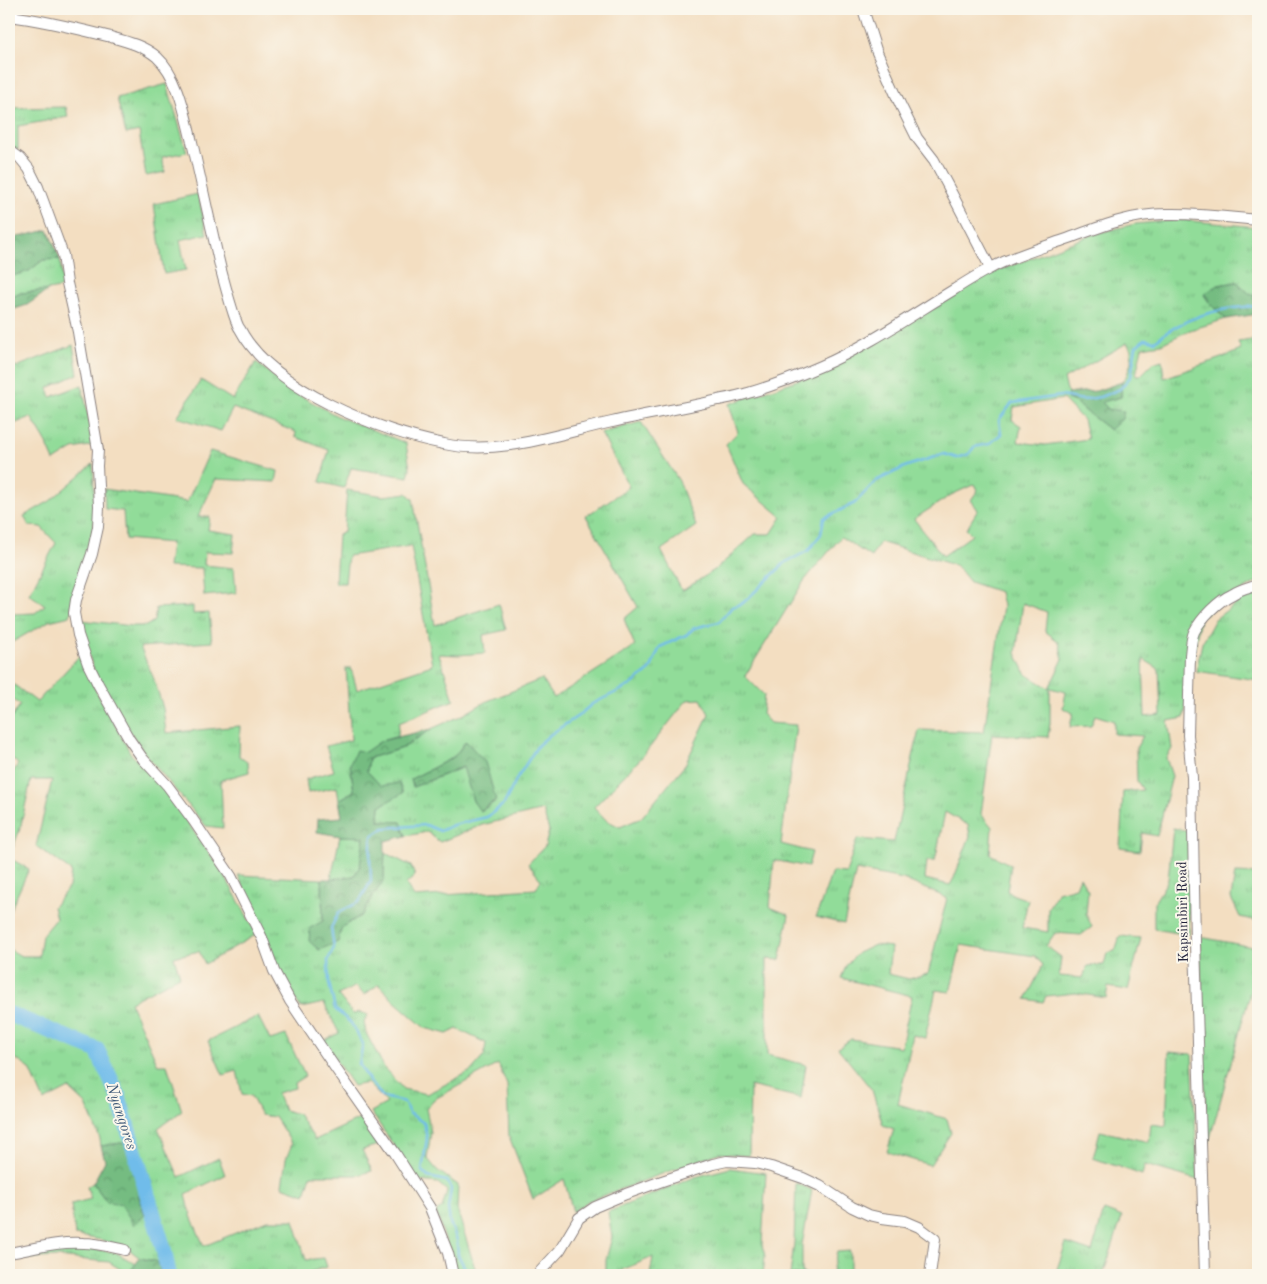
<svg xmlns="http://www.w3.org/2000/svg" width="1267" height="1284" viewBox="0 0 1267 1284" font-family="'Old Standard TT',serif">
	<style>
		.grass { fill: url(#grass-tufts); stroke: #5a7f6a; fill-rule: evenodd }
		.forest { fill: url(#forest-crowns); stroke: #4b6f5e }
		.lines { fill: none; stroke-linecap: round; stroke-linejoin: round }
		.stream { stroke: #70bcea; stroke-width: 2.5 }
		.river { stroke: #70bcea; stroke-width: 16 }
		.minor-casing { stroke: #8a807e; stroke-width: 12 }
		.minor { stroke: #fff; stroke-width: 10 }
		.labels { text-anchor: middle; stroke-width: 4; stroke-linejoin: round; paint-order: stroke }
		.street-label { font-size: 14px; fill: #22223b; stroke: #fbf7ec }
		.water-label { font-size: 15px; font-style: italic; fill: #3d5878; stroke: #fbf7ec }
	</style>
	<defs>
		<pattern id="grass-tufts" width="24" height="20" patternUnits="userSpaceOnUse" patternTransform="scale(1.25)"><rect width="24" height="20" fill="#91dc99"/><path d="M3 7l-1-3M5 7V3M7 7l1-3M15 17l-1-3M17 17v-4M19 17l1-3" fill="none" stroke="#7dbc85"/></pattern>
		<pattern id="forest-crowns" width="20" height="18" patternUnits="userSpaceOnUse" patternTransform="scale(1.25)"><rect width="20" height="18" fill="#74bc81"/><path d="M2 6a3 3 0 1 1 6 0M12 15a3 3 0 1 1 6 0" fill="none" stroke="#5f986b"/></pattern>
	</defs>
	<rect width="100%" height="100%" fill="#fbf7ec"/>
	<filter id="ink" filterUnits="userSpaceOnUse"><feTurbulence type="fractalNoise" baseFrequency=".02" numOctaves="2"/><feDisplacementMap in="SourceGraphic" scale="10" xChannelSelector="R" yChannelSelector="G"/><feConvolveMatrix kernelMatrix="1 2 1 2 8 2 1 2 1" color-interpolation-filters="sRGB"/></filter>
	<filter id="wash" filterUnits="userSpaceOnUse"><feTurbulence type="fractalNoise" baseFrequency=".0096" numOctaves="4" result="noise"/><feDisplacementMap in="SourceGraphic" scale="20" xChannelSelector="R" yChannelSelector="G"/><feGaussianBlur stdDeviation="1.12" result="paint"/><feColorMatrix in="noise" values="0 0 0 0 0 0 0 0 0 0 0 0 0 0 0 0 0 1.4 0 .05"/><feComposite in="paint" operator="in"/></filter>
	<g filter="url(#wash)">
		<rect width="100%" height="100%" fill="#f3dec1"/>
		<!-- grass -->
		<g class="grass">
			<polygon points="167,84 187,152 162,157 165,172 146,176 139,131 126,134 117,98"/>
			<polygon points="66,107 68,117 18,126 18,150 9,146 9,108"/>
			<polygon points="198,194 207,234 180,240 186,270 164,274 154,204"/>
			<path d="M 1181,220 L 1258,227 L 1258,295 L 1251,295 L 1237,282 L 1218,285 L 1204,295 L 1211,305 L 1226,319 L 1190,330 L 1161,344 L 1142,347 L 1136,375 L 1141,375 L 1153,363 L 1162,360 L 1164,378 L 1224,357 L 1241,350 L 1238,342 L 1258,339 L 1258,581 L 1200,617 L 1184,718 L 1168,721 L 1172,749 L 1166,758 L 1172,776 L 1157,836 L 1142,833 L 1140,851 L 1120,848 L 1123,792 L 1143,790 L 1137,781 L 1136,748 L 1143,736 L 1114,734 L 1114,721 L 1095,715 L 1091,726 L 1070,727 L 1073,713 L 1063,708 L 1066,692 L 1050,688 L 1050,723 L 1048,737 L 992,734 L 981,814 L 992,827 L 990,854 L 1011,865 L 1007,891 L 1014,895 L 1028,900 L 1022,928 L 1048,932 L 1048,908 L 1058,892 L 1076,887 L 1080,877 L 1088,891 L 1086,914 L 1092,927 L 1081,935 L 1055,933 L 1046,946 L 1061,957 L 1059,976 L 1083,978 L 1087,966 L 1104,965 L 1107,953 L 1115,951 L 1120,936 L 1141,938 L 1128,990 L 1108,987 L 1106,998 L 1076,993 L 1046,996 L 1043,1002 L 1026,999 L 1043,965 L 1035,956 L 961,945 L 950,992 L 936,990 L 925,1038 L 913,1035 L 898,1104 L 947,1119 L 951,1133 L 930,1165 L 887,1152 L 894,1129 L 883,1125 L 872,1090 L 838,1048 L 851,1039 L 901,1047 L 912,996 L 841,978 L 847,964 L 858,953 L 875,945 L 891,947 L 888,974 L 909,979 L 928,974 L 947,898 L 903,879 L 856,870 L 844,924 L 816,917 L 832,872 L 846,873 L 857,839 L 894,842 L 919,730 L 984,732 L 1003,606 L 1000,592 L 970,582 L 957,566 L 880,542 L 871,557 L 841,537 L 804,581 L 745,676 L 764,695 L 762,714 L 770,723 L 796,725 L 781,844 L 812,852 L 808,867 L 774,860 L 770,907 L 789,915 L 780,960 L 767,959 L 767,1055 L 806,1065 L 801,1098 L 750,1086 L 749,1156 L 719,1153 L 588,1201 L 573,1212 L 564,1179 L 533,1199 L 509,1136 L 507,1085 L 498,1064 L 433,1100 L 426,1109 L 431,1132 L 427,1158 L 437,1170 L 458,1185 L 457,1209 L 477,1275 L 457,1275 L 436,1212 L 442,1208 L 447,1191 L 438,1183 L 418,1181 L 371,1112 L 387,1103 L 367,1083 L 353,1086 L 323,1041 L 339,1033 L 324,1003 L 301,1008 L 281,976 L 269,942 L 238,875 L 322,879 L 323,921 L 342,927 L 362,915 L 373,896 L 384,880 L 385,853 L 411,866 L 415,876 L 406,884 L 414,897 L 536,889 L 541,880 L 528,864 L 545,846 L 549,831 L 543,810 L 482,825 L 440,842 L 427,832 L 406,836 L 401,822 L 379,821 L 381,787 L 367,771 L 369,758 L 403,748 L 431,729 L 463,715 L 485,702 L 542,679 L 554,698 L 635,646 L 624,619 L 638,607 L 586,516 L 629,487 L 601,433 L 641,422 L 679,481 L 696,526 L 661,550 L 682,591 L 716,569 L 755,534 L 771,534 L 782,517 L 743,484 L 726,444 L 738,432 L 729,404 L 823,371 L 992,273 L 1094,234 L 1135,224 ZM 1127,343 L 1131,350 L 1132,359 L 1127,375 L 1122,382 L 1121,397 L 1101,402 L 1108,409 L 1110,430 L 1088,413 L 1075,402 L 1067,399 L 1068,393 L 1064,379 ZM 1063,399 L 1083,420 L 1088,439 L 1045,445 L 1018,442 L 1021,426 L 1012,420 L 1014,407 ZM 975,484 L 978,490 L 971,500 L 978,510 L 966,529 L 972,535 L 943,556 L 914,519 L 951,495 ZM 1023,603 L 1047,612 L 1045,631 L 1059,642 L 1063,659 L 1049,688 L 1026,674 L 1016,653 ZM 1143,659 L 1159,669 L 1161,715 L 1145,717 ZM 701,699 L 709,714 L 685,765 L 641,818 L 620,827 L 606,820 L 594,807 L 642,757 L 687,700 ZM 465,742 L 496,801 L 481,811 L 473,801 L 464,767 L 413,787 L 411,779 L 454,757 ZM 945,812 L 968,825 L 970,836 L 954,878 L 950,885 L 925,879 L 927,861 L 935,861 ZM 379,984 L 393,1000 L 425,1028 L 447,1034 L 457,1029 L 486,1043 L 484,1056 L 471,1071 L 427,1094 L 403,1089 L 385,1069 L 366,1033 L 364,1022 L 368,1015 L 360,1012 L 353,1014 L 338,995 L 356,986 L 364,995 Z"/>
			<polygon points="60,259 63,287 49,290 21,293 9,298 9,277 29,271 43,260"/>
			<polygon points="73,345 78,374 48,388 51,397 82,385 94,445 73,449 54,461 45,440 31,417 9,426 9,402 12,397 9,391 9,359 16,367"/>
			<polygon points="256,362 290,390 339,417 406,443 410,469 408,477 351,468 344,488 320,482 329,450 295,437 296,432 233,408 221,431 177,417 201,380 233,400"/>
			<polygon points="210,451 278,471 276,482 216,479 198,517 210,517 208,530 235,534 233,553 205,552 204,565 234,568 236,593 204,596 202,568 168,567 171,543 125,539 123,511 105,509 104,489 187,502"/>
			<polygon points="93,464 95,515 90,549 70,616 49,621 9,644 9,612 13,614 35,613 45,605 29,594 56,543 41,527 29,526 24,516 50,501"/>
			<polygon points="347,490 384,496 407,493 413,499 435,625 499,604 506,630 483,635 485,653 458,655 439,654 454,700 399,723 398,736 381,741 350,764 354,791 339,800 337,787 308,793 306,779 334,771 326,746 351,740 346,668 351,668 357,690 432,665 411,546 348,556 345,583 335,583 338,535 344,532"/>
			<polygon points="1258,592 1258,680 1196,671 1202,643 1215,619 1238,602"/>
			<polygon points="193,606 193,614 209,613 212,642 140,647 154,679 163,708 166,733 240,726 239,756 248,763 249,772 221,780 223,828 206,826 146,755 124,723 95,673 84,641 80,620 132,626 146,626 154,621 156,608"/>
			<polygon points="81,654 94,687 131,754 163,788 222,871 257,934 205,964 199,951 174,957 180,976 130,1002 158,1065 167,1065 182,1111 158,1128 179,1177 219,1158 225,1175 186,1194 191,1216 204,1246 267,1220 294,1220 306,1260 324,1258 327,1267 310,1272 312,1275 161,1275 158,1262 140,1258 126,1247 101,1240 75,1235 71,1204 91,1199 87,1187 93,1183 107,1202 121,1204 145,1215 121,1143 101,1146 100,1139 86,1104 69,1088 44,1101 30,1069 9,1054 9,949 21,956 39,956 42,935 56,918 53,907 69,887 71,871 36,846 52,780 31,780 20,829 9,858 29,869 9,913 9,779 18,764 9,756 9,722 20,705 9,697 9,681 37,702"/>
			<polygon points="1173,828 1190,831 1189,935 1154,929 1154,903 1168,880"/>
			<polygon points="340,836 364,836 360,866 354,876 331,879"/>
			<polygon points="1235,873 1258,874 1258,921 1240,917 1231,898"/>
			<polygon points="1200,937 1258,948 1258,965 1207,1149"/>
			<polygon points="258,1016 270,1040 286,1035 305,1076 294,1083 295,1088 277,1093 284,1110 298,1114 315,1140 364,1117 384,1143 362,1150 372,1171 358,1175 311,1175 305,1194 282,1186 286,1159 292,1144 275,1117 261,1115 251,1096 242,1094 237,1071 223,1075 208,1041"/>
			<polygon points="1169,1052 1192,1054 1198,1180 1145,1165 1142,1175 1093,1158 1100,1131 1149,1142 1151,1124 1166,1126"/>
			<polygon points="730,1168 766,1173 762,1245 765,1256 763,1275 650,1275 653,1257 624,1269 616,1275 606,1275 606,1260 612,1237 608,1212 695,1177"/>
			<polygon points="796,1183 812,1190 802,1245 802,1274 818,1275 790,1275 794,1244"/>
			<polygon points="1104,1210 1122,1217 1103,1275 1055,1275 1066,1243 1092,1252"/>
			<polygon points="81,1248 115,1252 136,1264 128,1274 109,1262 56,1257 9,1260 46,1251"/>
			<polygon points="850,1251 850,1274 868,1272 868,1275 831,1275 837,1252"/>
		</g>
		<!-- forest -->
		<g class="forest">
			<polygon points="48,230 60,259 43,260 29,271 9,277 9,239"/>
			<polygon points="1237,282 1251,295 1258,295 1258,314 1226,319 1211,305 1204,294 1218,285"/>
			<polygon points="49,290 27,305 9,311 9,298 21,293"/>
			<polygon points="1122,382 1121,397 1102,402 1108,409 1124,411 1122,419 1110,430 1088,413 1075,402 1067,399 1068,393 1096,391"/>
			<polygon points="431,729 403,748 369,758 367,771 381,786 399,783 403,793 380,806 379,821 401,822 406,836 385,841 384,880 373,896 362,915 342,927 338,942 319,950 309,941 310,928 323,921 322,879 331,879 354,876 360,866 364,837 340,836 317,832 318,819 342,817 339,800 354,791 350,764 356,750 365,752 381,741"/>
			<polygon points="466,741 485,762 496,800 480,811 473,801 463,767 413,787 411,779 454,757"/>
			<polygon points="121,1143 140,1146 151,1180 137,1192 145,1215 134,1225 121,1204 107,1202 93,1183 105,1161 101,1146"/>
			<polygon points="140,1258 158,1262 161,1275 124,1275 128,1274"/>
		</g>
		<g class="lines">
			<!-- stream -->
			<path class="stream" d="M 469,1275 L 458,1255 L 457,1240 L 450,1223 L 448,1208 L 451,1189 L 447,1181 L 428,1177 L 422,1171 L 427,1138 L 424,1123 L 409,1113 L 404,1102 L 383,1097 L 370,1082 L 359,1064 L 363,1044 L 351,1023 L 335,1009 L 329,983 L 328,960 L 334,948 L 331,928 L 339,912 L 359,902 L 371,881 L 370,856 L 372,836 L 384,828 L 426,825 L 440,831 L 453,825 L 487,817 L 504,804 L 516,780 L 538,745 L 551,734 L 578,716 L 592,704 L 631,685 L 650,670 L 660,647 L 686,635 L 694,628 L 719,622 L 732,607 L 743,603 L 786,562 L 808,551 L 821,534 L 824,518 L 855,503 L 876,481 L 907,466 L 944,454 L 957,458 L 969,454 L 974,447 L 989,444 L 1001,434 L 999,420 L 1012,403 L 1061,396 L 1083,400 L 1100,397 L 1120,389 L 1131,376 L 1136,346 L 1145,339 L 1155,341 C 1185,316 1220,307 1258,306"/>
			<!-- river -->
			<polyline class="river" points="9,1014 97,1050 118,1095 163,1247 169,1275"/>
		</g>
	</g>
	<g filter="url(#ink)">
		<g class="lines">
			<!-- minor casing -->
			<g class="minor-casing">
				<g id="minor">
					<polyline points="863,9 876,50 900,104 917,138 934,160 949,188 990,267"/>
					<path d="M 9,16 C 42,20 75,28 107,36 C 125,41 143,45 157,57 C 179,77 185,115 192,142 C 202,185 211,228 221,270 C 225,285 229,300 234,315 C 235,318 238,327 240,329 C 271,389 381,432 444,444 C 500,456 557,434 612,422 C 647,414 683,408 718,400 C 728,398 739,396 748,393 C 773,386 798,376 821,366 C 867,346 912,315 955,289 C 966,282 977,275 989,269 C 1011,257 1037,249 1061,241 C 1095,229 1129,214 1165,214 C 1196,213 1228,217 1258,220"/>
					<polyline points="9,150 20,158 29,169 38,187 63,255 67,283 78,332 98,450 97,466 99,506 98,527 92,554 76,600 74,613 78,635 88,664 98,684 129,739 143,759 167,785 193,820 231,876 262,938 274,971 290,1001 336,1069 395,1153 430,1208 448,1253 453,1275"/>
					<path d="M 9,1253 C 33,1249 58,1241 83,1243 C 97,1243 111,1247 125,1250"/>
					<polyline points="537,1275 560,1250 579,1218 595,1207 626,1194 662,1181 713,1164 727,1161 755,1163 771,1167 803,1178 820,1186 852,1207 869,1215 882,1218 905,1221 919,1227 935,1239 930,1275"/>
					<path d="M 1205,1275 L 1195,942 L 1192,777 L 1188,735 L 1190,655 C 1191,647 1191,639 1194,632 C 1202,617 1218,601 1233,594 C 1240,589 1250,587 1258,584"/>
				</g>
			</g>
			<!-- minor -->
			<use href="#minor" class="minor"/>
		</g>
	</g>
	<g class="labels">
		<!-- street labels -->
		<g class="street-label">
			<text transform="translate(1182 912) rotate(-91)" y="5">Kapsimbiri Road</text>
		</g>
		<!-- water labels -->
		<g class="water-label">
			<text transform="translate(122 1116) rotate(72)" y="5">Nyangores</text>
		</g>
	</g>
	<!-- margin -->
	<rect width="1267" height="1284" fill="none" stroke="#fbf7ec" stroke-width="30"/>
</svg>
